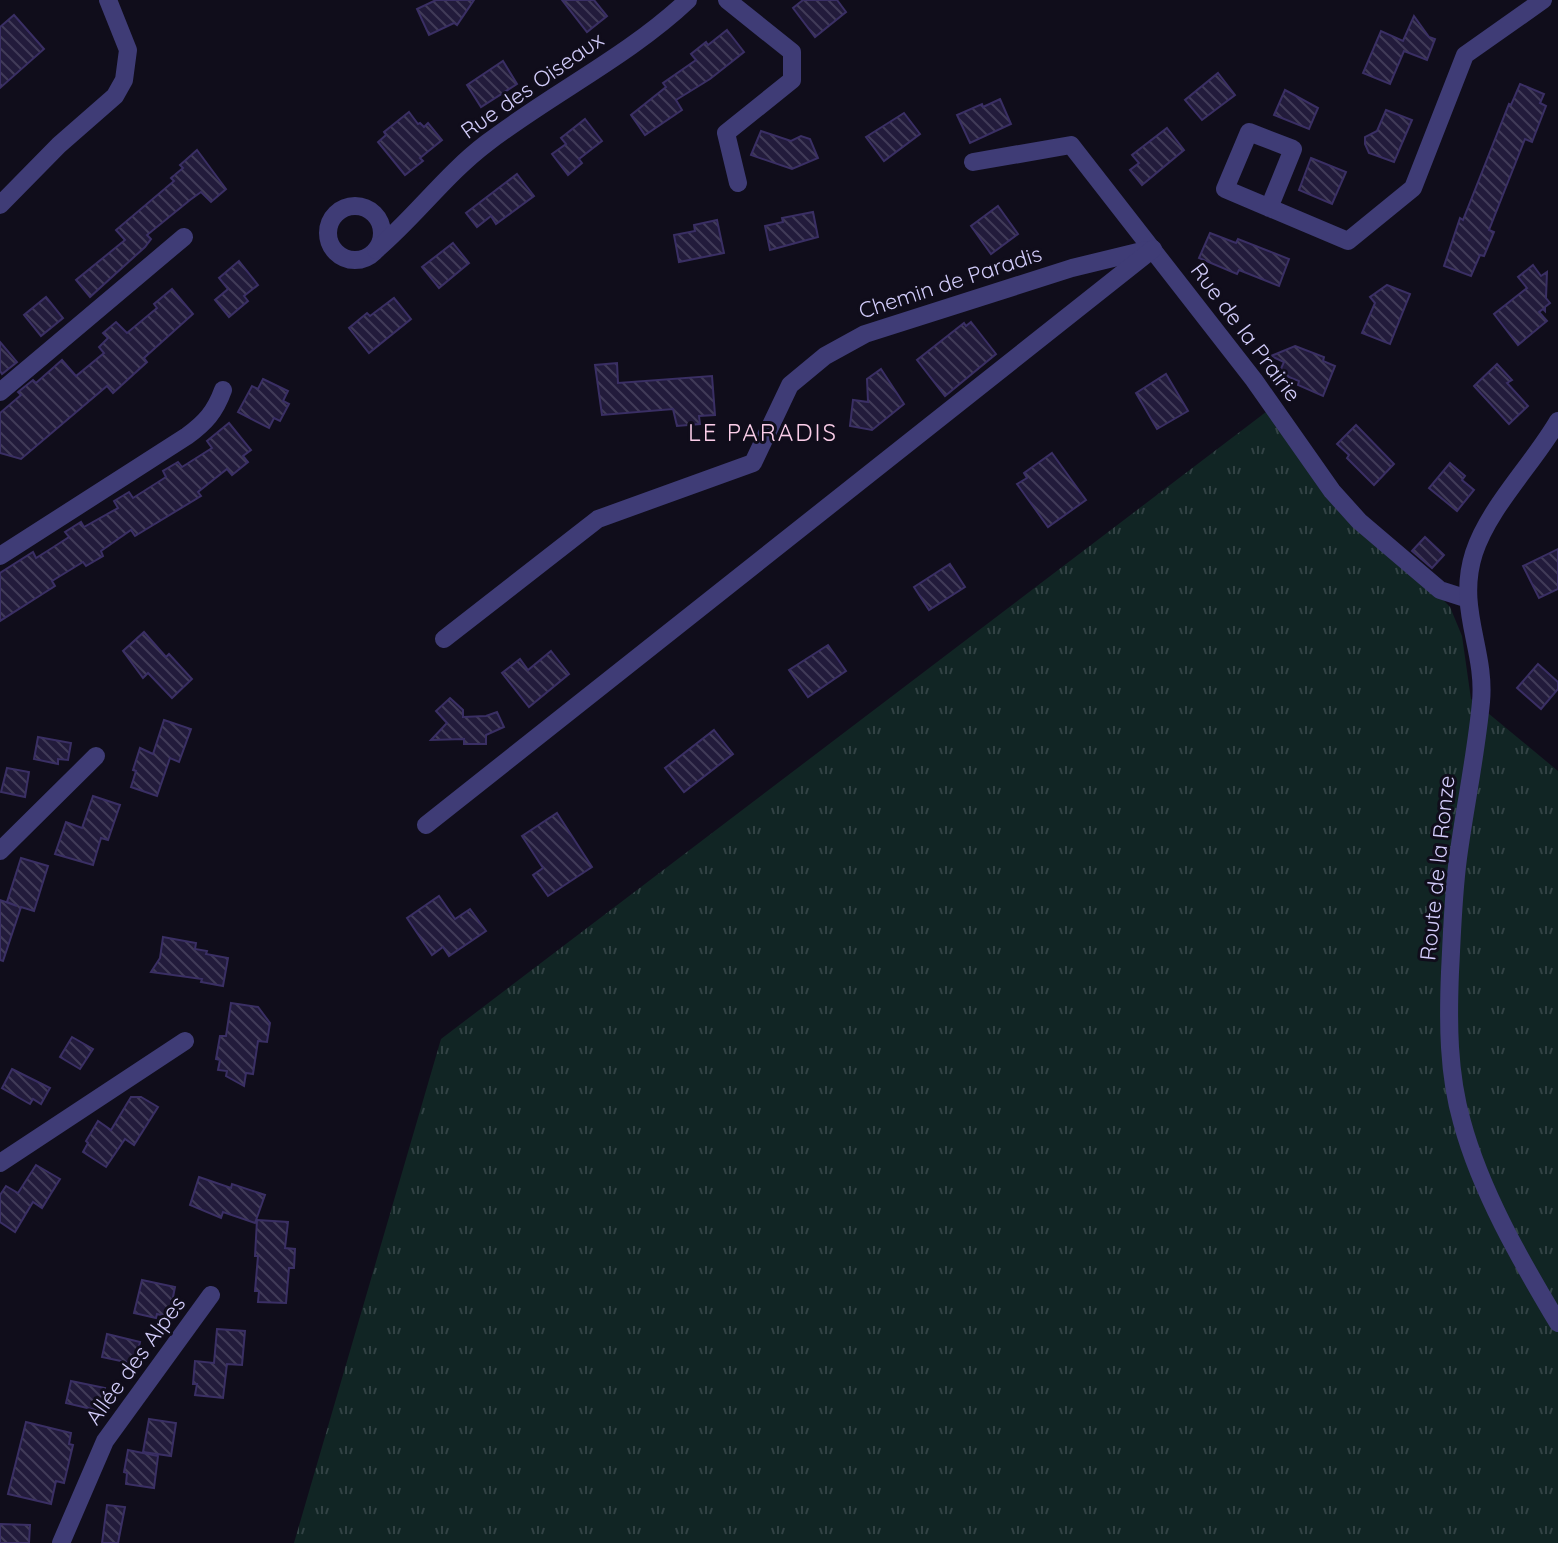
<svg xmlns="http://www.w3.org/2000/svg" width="1558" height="1543" viewBox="0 0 1558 1543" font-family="Quicksand,sans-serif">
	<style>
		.grass { fill: url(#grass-tufts) }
		.building { fill: url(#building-back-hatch); stroke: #3a2f64; stroke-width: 2 }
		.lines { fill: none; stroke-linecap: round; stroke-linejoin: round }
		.minor { stroke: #3f3c76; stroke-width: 18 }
		.labels { text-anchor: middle; stroke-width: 6; stroke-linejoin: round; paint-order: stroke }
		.street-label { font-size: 22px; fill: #d2ccfa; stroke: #100d1b }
		.neighbourhood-label { font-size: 24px; letter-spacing: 2px; fill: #fbcee9; stroke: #100d1b }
	</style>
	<defs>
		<pattern id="grass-tufts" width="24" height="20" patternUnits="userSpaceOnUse" patternTransform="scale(2)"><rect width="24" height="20" fill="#112524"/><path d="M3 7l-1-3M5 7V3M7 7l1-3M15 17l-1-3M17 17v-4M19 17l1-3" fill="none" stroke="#334345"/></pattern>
		<pattern id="building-back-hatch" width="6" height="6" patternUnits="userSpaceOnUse" patternTransform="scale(2)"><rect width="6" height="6" fill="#221b3b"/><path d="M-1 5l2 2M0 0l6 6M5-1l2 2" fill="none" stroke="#413b58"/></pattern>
	</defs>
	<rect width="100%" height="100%" fill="#100d1b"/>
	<!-- grass -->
	<polygon class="grass" points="1266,412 1450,607 1462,636 1471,699 1558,771 1558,1543 294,1543 441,1039"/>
	<!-- building -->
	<g class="building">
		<polygon points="436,0 474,0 457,25 454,23 429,35 417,9"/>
		<polygon points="562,0 594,0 607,16 587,32"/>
		<polygon points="803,0 837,0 846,12 815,37 793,8"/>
		<polygon points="14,15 44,49 0,88 0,27"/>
		<polygon points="1414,16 1429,37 1435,39 1427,60 1404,51 1390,84 1363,73 1381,31 1403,41"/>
		<polygon points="727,30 744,52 710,79 676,100 682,110 645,135 631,115 666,87 663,83 696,60 691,54 706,42 708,45"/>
		<polygon points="503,61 517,84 481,107 467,85"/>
		<polygon points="1218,73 1235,95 1202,120 1185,100"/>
		<polygon points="1520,84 1544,94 1540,103 1546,106 1532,142 1525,139 1489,230 1494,232 1484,256 1480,255 1471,276 1444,266 1460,218 1463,220 1509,104 1511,105"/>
		<polygon points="1285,90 1318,108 1309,129 1274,115"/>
		<polygon points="1000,99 1011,124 970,143 957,115 982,104 983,107"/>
		<polygon points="1386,110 1412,120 1394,162 1369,153 1365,144 1365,137 1377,131"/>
		<polygon points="409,112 418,124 420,123 424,127 428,123 442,140 420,158 423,161 405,175 378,142 386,135 384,132"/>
		<polygon points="904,113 920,134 884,161 866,137"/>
		<polygon points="585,119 602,141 579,159 582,163 568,175 552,154 566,144 561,138"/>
		<polygon points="1167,128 1184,150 1142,185 1130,170 1139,163 1132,155"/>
		<polygon points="761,131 791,141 801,136 810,139 818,158 792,169 751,155"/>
		<polygon points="197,150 226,189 211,202 201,192 190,200 147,235 151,239 145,247 90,297 76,280 125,240 116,230 174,181 171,178 183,168 180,165"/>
		<polygon points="1311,158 1346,172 1332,204 1299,190"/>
		<polygon points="517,174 534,196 496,224 491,216 477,227 466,213"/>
		<polygon points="998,206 1018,234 991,254 971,226"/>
		<polygon points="813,212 818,237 770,250 765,226 783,222 782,218"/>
		<polygon points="717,220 724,253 679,262 674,235 695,231 694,225"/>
		<polygon points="1210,233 1236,243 1238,239 1289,259 1279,286 1239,270 1237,274 1199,258"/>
		<polygon points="453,243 469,263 439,288 422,267"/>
		<polygon points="239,261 258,285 244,296 248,301 229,317 215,300 228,289 219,278"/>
		<polygon points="1533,265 1541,276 1547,272 1546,298 1550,303 1545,307 1545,311 1543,309 1539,312 1547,321 1518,345 1494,314 1527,288 1518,277"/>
		<polygon points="1387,285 1410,294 1390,344 1362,333 1375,303 1370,297"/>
		<polygon points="172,289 193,314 144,358 147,362 113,393 107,386 21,459 0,453 0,413 21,395 18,392 33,380 36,383 62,360 76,376 104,353 99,347 108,338 103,333 116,322 127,333 157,308 154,304"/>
		<polygon points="46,297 63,318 41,336 24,315"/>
		<polygon points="394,298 411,319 369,353 349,328 367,313 370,316"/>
		<polygon points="971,322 996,354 945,396 917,360 964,323 966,326"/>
		<polygon points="0,342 17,362 2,374 0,371"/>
		<polygon points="1295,346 1324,357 1323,361 1335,366 1323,396 1298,385 1299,381 1279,373 1284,362 1271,356"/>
		<polygon points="617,363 618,383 712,376 715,415 699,416 700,424 677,426 673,409 602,415 595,365"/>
		<polygon points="1497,364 1512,380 1507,383 1528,406 1509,424 1474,386"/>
		<polygon points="881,369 904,404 872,430 850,426 853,400 868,402 867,379"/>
		<polygon points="1166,374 1188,411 1157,429 1136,393"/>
		<polygon points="263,379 288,391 283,401 289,404 280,421 274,418 269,428 238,412 252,386 258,389"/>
		<polygon points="229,423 251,450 243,456 248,462 232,475 227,469 198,492 201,496 135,536 131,530 101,551 103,556 86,566 83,562 52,581 55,586 0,621 0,573 33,552 36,558 52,548 69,537 65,532 81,522 84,527 118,508 114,501 129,492 133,498 166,477 163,471 178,462 182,467 212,448 207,441"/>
		<polygon points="1356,425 1394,464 1374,485 1347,458 1349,455 1337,444"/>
		<polygon points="1052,453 1086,500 1048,527 1017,484 1027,478 1024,473"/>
		<polygon points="1450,463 1465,476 1462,480 1474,490 1457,511 1429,488"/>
		<polygon points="1425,537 1444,555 1432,568 1412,551"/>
		<polygon points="1558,549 1558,589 1539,598 1523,566"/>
		<polygon points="950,564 965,587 929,610 914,587"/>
		<polygon points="144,632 166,657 169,654 192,679 172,698 148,673 143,678 123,651"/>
		<polygon points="828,645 846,671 808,697 789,670"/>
		<polygon points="551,651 569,674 529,707 502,673 520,659 528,670"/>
		<polygon points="1538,664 1558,682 1558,689 1541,709 1517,688"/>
		<polygon points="450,698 463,710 463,717 486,716 497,712 504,727 486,735 486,744 464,744 464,739 431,740 447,723 436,711"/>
		<polygon points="164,720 191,729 179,762 170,758 157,796 131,787 136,771 133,770 140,748 153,754"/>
		<polygon points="714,730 733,754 684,792 665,768"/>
		<polygon points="38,737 71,743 68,760 58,759 58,764 34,759"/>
		<polygon points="7,768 29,772 25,797 1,792"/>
		<polygon points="93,796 120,805 108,840 101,838 93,865 55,854 66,822 82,828"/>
		<polygon points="557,813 592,867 548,896 533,875 543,868 522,836"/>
		<polygon points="21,858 48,866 34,911 21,907 3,961 0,960 0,900 17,906 7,902"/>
		<polygon points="439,896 455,919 470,909 486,931 449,956 443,947 432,955 407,918"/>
		<polygon points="163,937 196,943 195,949 207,951 206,954 228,958 223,986 201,982 202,979 151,972 160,958"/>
		<polygon points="231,1003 258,1007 270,1023 267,1042 258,1041 253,1074 246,1073 244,1086 226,1076 227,1071 218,1070 220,1060 216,1059 220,1036 226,1036"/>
		<polygon points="72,1037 93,1049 80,1069 60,1057"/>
		<polygon points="12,1069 50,1088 41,1104 33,1099 30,1104 2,1088"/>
		<polygon points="131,1097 141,1097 158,1107 134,1145 125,1139 106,1167 83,1152 88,1143 86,1141 98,1121 111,1130"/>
		<polygon points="36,1165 60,1179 42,1208 33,1202 15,1232 0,1222 0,1195 6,1186 18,1193"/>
		<polygon points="199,1177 231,1188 232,1184 265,1195 255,1223 223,1212 221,1218 190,1205"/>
		<polygon points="257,1220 288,1222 285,1248 295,1249 294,1268 289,1268 286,1303 258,1302 259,1291 255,1291 258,1256 255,1256"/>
		<polygon points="142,1280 175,1287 171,1307 165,1316 157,1314 156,1318 134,1313"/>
		<polygon points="217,1329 245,1331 242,1365 227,1364 223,1398 195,1395 197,1384 193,1384 195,1361 214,1363"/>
		<polygon points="107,1334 140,1342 135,1364 102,1357"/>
		<polygon points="71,1381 105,1388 100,1411 66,1403"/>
		<polygon points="149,1419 176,1423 171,1456 143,1452"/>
		<polygon points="26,1422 71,1433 69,1444 73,1445 64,1483 56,1481 51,1504 8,1494"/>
		<polygon points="128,1450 158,1456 154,1488 126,1484 127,1473 124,1472"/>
		<polygon points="107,1505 125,1507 118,1543 102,1543"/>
		<polygon points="0,1524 30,1525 29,1543 0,1543"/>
	</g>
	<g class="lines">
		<!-- minor -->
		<g class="minor">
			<polyline points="727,0 792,52 792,80 726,133 738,183"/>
			<polyline points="973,162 1071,145 1254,380 1332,491 1359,521 1440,590 1468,599"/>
			<polyline points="0,205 59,145 115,96 124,80 128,50 108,0"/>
			<circle cx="355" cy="233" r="27"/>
			<polyline points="1269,208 1293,149 1249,132 1225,189 1348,241 1413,188 1465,55 1543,0"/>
			<path d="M 376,250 C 415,217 446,174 487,143 C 551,94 630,55 688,0"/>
			<polyline points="0,392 184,237"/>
			<path d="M 1558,421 C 1533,464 1489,507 1474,553 C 1456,609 1486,649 1481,702 C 1476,755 1465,806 1458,858 C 1453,896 1452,934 1450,972 C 1448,1022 1448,1073 1462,1122 C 1481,1192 1521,1261 1558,1323"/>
			<path d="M 0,556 L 187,436 C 205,423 215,412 223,390"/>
			<polyline points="444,639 598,519 753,463 790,385 825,356 865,334 1072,268 1146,250"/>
			<polyline points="426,825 1153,249"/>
			<polyline points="0,851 96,756"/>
			<polyline points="0,1163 185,1041"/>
			<polyline points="61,1543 105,1441 211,1295"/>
		</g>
	</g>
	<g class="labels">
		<!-- street labels -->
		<g class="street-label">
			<text transform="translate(532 85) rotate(-35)" y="8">Rue des Oiseaux</text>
			<text transform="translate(950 282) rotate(-18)" y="8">Chemin de Paradis</text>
			<text transform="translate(1246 332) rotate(53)" y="8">Rue de la Prairie</text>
			<text transform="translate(1437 868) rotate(-84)" y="8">Route de la Ronze</text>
			<text transform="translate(135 1360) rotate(-54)" y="8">Allée des Alpes</text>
		</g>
		<!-- neighbourhood labels -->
		<g class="neighbourhood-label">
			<text x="763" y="441">LE PARADIS</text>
		</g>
	</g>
</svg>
